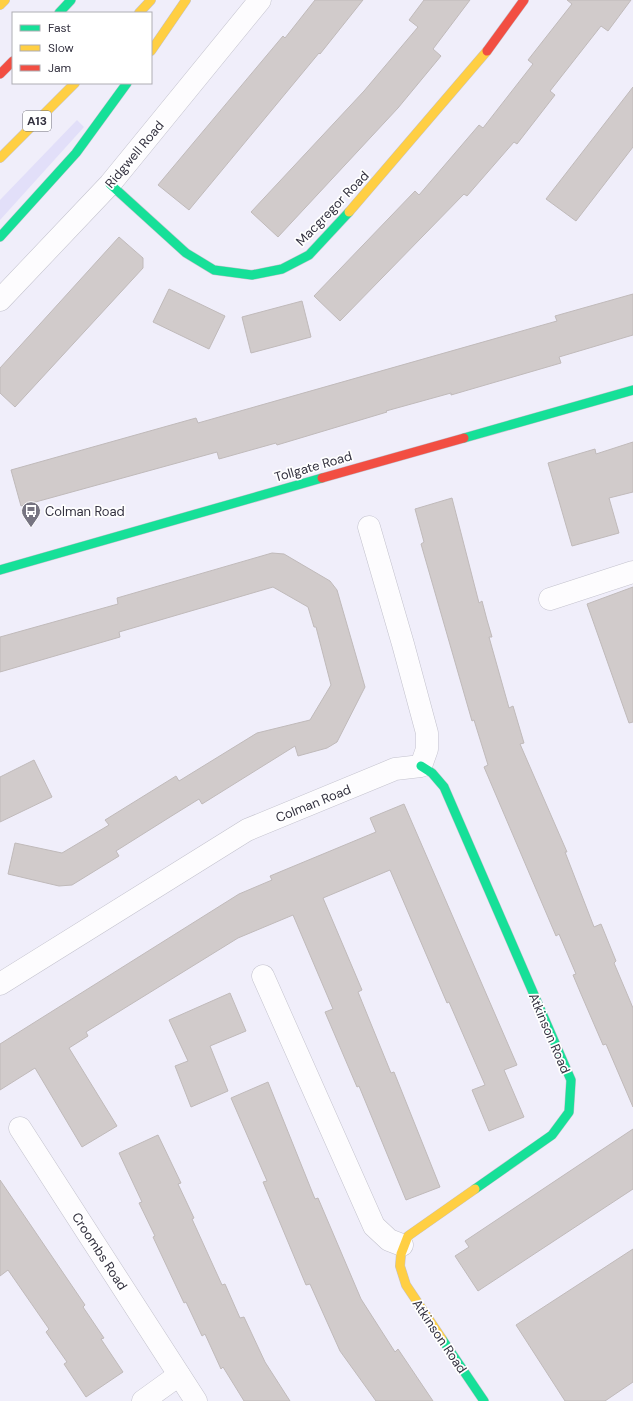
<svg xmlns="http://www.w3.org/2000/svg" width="633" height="1401" viewBox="0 0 633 1401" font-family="'DM Sans',sans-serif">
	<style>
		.green { fill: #e2dff9 }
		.building { fill: #d1cbcb; stroke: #c0baba }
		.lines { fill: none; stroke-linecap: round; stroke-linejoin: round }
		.street-casing { stroke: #c3c2cd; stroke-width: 23 }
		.fast-casing { stroke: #c3c2cd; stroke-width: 10 }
		.slow-casing { stroke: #c3c2cd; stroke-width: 10 }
		.jam-casing { stroke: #c3c2cd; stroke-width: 10 }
		.street { stroke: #fdfcfe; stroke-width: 22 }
		.fast { stroke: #16e098; stroke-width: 9 }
		.slow { stroke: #ffcf43; stroke-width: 9 }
		.jam { stroke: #f24e42; stroke-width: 9 }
		.labels { text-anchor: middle; stroke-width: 3.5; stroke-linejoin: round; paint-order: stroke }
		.shield { fill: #fff; stroke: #717079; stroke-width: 1 }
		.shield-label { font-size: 12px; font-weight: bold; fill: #343240 }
		.street-label { font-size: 13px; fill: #343240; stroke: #fff }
		.poi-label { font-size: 13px; fill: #343240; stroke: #fff; text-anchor: start }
	</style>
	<rect width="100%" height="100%" fill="#f0eefa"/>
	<!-- green -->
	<polygon class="green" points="77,120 84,127 0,220 0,200"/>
	<!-- building -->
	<g class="building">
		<polygon points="315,0 363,0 320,54 319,53 189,210 158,185 283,36 285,38"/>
		<polygon points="424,0 470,0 433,49 441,56 398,108 278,237 251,212 364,91 418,27 409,20"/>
		<polygon points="567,0 631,0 608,31 601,26 550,91 555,95 517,144 514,142 467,196 464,194 340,321 314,296 415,191 419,195 479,125 483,128 533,64 528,60 572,4"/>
		<polygon points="633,87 633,147 576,221 546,199"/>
		<polygon points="119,237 143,258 143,268 15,407 0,393 0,368"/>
		<polygon points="169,289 225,316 209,349 153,322"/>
		<polygon points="633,294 633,335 559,357 561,363 451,395 451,393 386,411 387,412 277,445 276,443 219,459 217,452 21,506 11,470 196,418 198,423 557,321 555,316"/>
		<polygon points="302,301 311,337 251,353 242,317"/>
		<polygon points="633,442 633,492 609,498 619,533 572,546 548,463 595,449 596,454"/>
		<polygon points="452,498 479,603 482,601 487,620 492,637 489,637 509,708 513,706 524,743 520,744 567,852 565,852 594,927 601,924 616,961 614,963 633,1008 633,1107 606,1044 603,1045 581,994 573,975 576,974 559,934 556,936 484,767 488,765 474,720 472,721 421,544 424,542 415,509"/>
		<polygon points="272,553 284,554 330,581 337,590 365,687 337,742 327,748 298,756 295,746 202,804 199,799 170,817 116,851 119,856 72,885 59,886 8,874 15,843 62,853 109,825 105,820 176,776 179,781 257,733 310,720 331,685 316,627 314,627 308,607 273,587 119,632 120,637 0,672 0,637 118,604 117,598"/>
		<polygon points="633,587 633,722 629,723 587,604"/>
		<polygon points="34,760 52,797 0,822 0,777"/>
		<polygon points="404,804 517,1065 504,1070 524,1117 489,1131 472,1090 485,1085 449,1002 447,1003 390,870 323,898 362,990 358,992 391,1073 394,1072 440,1187 406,1200 359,1086 357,1087 325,1012 333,1009 293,915 238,938 86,1032 88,1036 69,1048 117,1126 82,1147 35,1068 0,1090 0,1044 239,894 272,880 270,876 376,832 370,818"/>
		<polygon points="230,993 246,1031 210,1046 228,1091 191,1107 175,1066 188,1061 169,1020"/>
		<polygon points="268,1082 315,1199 318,1198 361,1299 395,1352 398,1349 433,1401 376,1401 340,1351 310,1284 306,1285 263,1182 267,1181 231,1098"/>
		<polygon points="633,1129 633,1189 478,1291 455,1256 469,1247 465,1241"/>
		<polygon points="158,1135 181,1183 178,1184 194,1218 192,1219 222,1285 225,1284 240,1318 244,1317 265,1362 290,1401 244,1401 223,1367 221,1369 205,1334 202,1336 186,1302 184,1303 153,1237 155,1236 139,1203 142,1202 119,1153"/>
		<polygon points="0,1180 85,1305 83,1307 104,1338 101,1339 123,1372 86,1397 64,1364 67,1362 46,1332 49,1329 8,1270 0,1276"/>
		<polygon points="633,1249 633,1382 605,1401 565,1401 516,1325"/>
	</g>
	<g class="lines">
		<!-- street casing -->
		<g class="street-casing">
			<g id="street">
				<polyline points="0,300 110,184 260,0"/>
				<polyline points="550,599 633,572"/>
				<polyline points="263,976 374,1226 389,1240 402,1245"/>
				<polyline points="0,984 247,830 395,769 421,766 427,749 427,733 403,644 369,527"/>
				<polyline points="20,1128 196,1401"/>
				<polyline points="143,1401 179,1375"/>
			</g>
		</g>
		<!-- fast casing -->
		<g class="fast-casing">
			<g id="fast">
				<polyline points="59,13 71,0"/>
				<polyline points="110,184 186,253 214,270 252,275 282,269 309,255 349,212"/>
				<polyline points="0,237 76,153 127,83"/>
				<polyline points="464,438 633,390"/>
				<polyline points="0,570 322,478"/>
				<polyline points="421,766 432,773 444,787 571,1080 569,1112 552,1135 475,1189"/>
				<polyline points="442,1339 484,1401"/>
			</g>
		</g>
		<!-- slow casing -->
		<g class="slow-casing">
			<g id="slow">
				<polyline points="0,5 5,0"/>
				<polyline points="139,13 151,0"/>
				<polyline points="151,51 186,0"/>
				<polyline points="0,158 75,83"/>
				<polyline points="349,212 487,51"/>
				<polyline points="442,1339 406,1285 400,1266 401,1254 408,1236 475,1189"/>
			</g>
		</g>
		<!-- jam casing -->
		<g class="jam-casing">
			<g id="jam">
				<polyline points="487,51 524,0"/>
				<polyline points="0,74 13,61"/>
				<polyline points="322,478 464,438"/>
			</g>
		</g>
		<!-- street -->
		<use href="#street" class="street"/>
		<!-- fast -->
		<use href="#fast" class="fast"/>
		<!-- slow -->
		<use href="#slow" class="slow"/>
		<!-- jam -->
		<use href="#jam" class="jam"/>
	</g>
	<!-- icons -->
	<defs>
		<g id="bus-pin" transform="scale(1)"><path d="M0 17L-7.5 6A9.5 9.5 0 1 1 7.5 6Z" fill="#767481" stroke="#fff"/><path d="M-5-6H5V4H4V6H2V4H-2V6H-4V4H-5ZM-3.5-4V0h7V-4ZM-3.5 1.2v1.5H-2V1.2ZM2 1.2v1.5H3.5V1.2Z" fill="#fff"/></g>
	</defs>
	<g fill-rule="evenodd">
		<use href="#bus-pin" x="31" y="511"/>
	</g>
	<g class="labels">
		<!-- shield labels -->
		<rect class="shield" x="23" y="111" width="28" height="20" rx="3"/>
		<g class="shield-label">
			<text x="37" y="125">A13</text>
		</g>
		<!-- street labels -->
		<g class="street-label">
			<text transform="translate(134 154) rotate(-50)" y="5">Ridgwell Road</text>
			<text transform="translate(332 208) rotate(-46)" y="5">Macgregor Road</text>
			<text transform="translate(313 466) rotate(-16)" y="5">Tollgate Road</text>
			<text transform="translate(313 803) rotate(-22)" y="5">Colman Road</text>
			<text transform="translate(550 1033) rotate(67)" y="5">Atkinson Road</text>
			<text transform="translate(100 1251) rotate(57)" y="5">Croombs Road</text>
			<text transform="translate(440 1336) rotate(56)" y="5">Atkinson Road</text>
		</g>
		<!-- poi labels -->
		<g class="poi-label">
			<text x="45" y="516">Colman Road</text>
		</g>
	</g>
	<!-- legend -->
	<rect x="12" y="12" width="140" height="72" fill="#ffffff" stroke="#aeadb3"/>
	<rect x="20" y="25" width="20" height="6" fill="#16e098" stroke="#aeadb3"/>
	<text x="48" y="32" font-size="12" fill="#343240">Fast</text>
	<rect x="20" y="45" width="20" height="6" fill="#ffcf43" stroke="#aeadb3"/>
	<text x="48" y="52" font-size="12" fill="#343240">Slow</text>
	<rect x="20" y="65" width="20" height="6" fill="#f24e42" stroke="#aeadb3"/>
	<text x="48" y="72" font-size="12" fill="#343240">Jam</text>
</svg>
